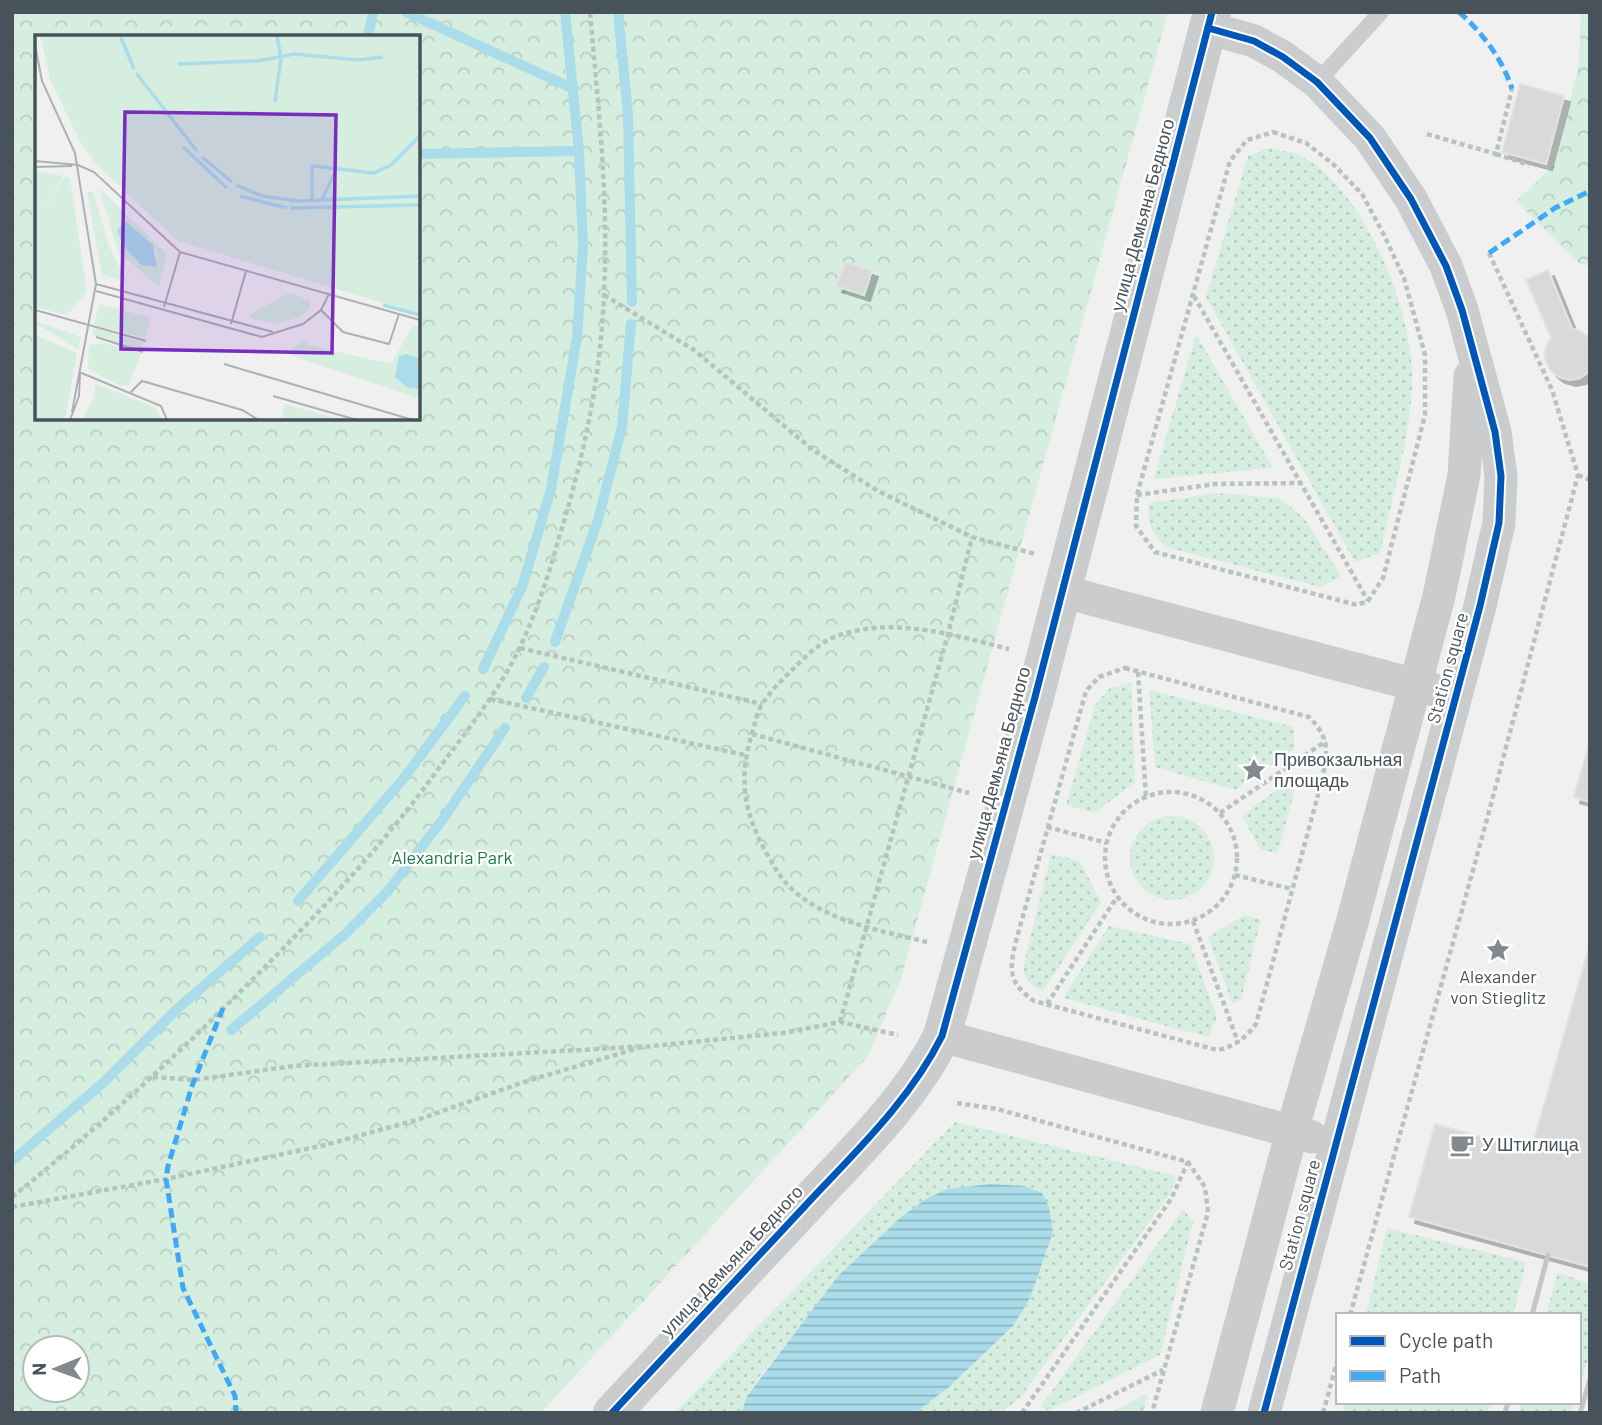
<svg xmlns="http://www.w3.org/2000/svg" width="1602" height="1425" viewBox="0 0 1602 1425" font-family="Barlow,sans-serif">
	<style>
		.grass { fill: url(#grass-dots) }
		.forest { fill: url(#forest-crowns); fill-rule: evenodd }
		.water { fill: url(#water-rules) }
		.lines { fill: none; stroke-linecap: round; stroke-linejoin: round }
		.stream { stroke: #abdcea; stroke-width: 10 }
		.building { fill: #d9d9da; stroke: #e1e2e3; stroke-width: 2; filter: url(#shadow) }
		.path { stroke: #b8c3c0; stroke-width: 4.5; stroke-dasharray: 5 3.5; stroke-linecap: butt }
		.service { stroke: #caccce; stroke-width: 16 }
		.minor { stroke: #caccce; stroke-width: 33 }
		.tertiary { stroke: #caccce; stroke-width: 38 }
		.rail { stroke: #c5c6c8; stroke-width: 5 }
		.quiet { stroke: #3fa9f5; stroke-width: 5; stroke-dasharray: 10 5; stroke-linecap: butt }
		.cycleway-casing { stroke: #fff; stroke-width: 11 }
		.cycleway { stroke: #0057b8; stroke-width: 7 }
		.labels { text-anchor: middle; stroke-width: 5; stroke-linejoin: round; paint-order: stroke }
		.street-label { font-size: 18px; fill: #48525b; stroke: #fff }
		.poi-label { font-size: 18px; fill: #48525b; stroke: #fff; text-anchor: start }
		.park-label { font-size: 18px; fill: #1b7a4c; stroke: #fff }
		.inset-river { fill: none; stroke: #abdcea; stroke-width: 3.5 }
		.inset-road { fill: none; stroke: #adb1b4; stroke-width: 2 }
		.view { fill: #7b2cbf; fill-opacity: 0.15; stroke: #7b2cbf; stroke-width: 3.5 }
		.inset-edge { fill: none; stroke: #48525b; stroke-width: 3.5 }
	</style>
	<defs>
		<pattern id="grass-dots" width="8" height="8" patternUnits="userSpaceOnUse" patternTransform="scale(1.75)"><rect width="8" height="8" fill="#d5eee0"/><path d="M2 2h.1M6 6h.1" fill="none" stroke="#b8cec2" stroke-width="1.8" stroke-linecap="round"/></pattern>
		<pattern id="forest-crowns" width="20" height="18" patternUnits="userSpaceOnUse" patternTransform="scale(1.75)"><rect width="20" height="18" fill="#d5eee0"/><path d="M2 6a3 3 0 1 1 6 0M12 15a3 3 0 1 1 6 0" fill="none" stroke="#b8cec2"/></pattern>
		<pattern id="water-rules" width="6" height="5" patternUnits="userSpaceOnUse" patternTransform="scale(1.75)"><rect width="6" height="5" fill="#abdcea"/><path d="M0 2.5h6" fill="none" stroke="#8db5c1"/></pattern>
		<filter id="shadow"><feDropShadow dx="6" dy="6" stdDeviation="0" flood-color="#0004"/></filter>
	</defs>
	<rect width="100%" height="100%" fill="#f0f0f0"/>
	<!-- grass -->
	<g class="grass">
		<path d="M 1269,148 C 1280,151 1295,152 1305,158 C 1367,194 1416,317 1412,386 C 1409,442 1392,498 1380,553 L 1355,562 L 1206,297 L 1248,156 Z"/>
		<polygon points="1196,334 1273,468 1154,479"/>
		<path d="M 1216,493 L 1279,498 L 1304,518 L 1341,576 L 1320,587 L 1166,547 C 1152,534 1147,522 1149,503 Z"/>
		<polygon points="1131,683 1135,783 1094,813 1066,805 1095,705 1110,688"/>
		<polygon points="1149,690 1294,727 1294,749 1235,790 1155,767"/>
		<polygon points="1299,773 1278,853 1261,850 1242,816"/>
		<circle cx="1172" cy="858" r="42"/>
		<path d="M 1051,854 L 1080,861 L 1101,902 L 1043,991 C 1030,986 1026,981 1023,967 Z"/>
		<polygon points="1245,915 1261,920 1241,1000 1232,1003 1208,937"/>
		<polygon points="1109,926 1190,944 1217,1017 1208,1037 1063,998"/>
		<path d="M 955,1122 L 1176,1176 L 1169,1195 L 1020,1398 L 1000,1413 L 915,1413 L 949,1387 L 1013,1327 L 926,1199 C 869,1240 824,1294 781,1350 C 766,1369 747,1389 741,1413 L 675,1413 Z"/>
		<polygon points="1183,1209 1193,1222 1160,1355 1048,1411 1041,1406"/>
		<polygon points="1387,1228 1526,1262 1513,1315 1366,1315"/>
		<polygon points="1558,1273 1590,1283 1590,1353 1579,1388 1579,1315 1546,1315"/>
		<polygon points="1345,1402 1491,1402 1488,1413 1342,1413"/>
		<polygon points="1521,1402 1575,1402 1572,1413 1518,1413"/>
	</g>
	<!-- forest -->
	<g class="forest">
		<path d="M 12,12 L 1168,12 L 901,979 L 868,1056 L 541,1413 L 12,1413 ZM 37,37 L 418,37 L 418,418 L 37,418 ZM 35,1348 L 77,1348 L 77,1390 L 35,1390 Z"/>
		<polygon points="1581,12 1590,12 1590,265 1581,265 1516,201 1555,164 1579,63"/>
		<polygon points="1148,1393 1143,1413 1110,1413"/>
	</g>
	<!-- water -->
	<polygon class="water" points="991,1184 1024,1186 1042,1193 1049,1207 1053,1232 1030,1298 1013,1326 949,1387 915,1413 741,1413 747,1396 838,1276 900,1218 926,1199 947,1189"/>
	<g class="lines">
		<!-- stream -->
		<g class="stream">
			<polyline points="406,12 574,89"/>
			<polyline points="618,12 628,114 632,302"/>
			<polyline points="368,37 373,12"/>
			<polyline points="418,154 579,151"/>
			<polyline points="555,642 598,520 622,427 631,324"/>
			<polyline points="483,669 522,587 551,489 577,337 583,245 579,151 565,12"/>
			<polyline points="526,698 544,667"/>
			<polyline points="298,901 404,778 465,696"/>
			<polyline points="231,1030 344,935 388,891 443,819 505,728"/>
			<polyline points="12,1161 104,1082 176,1010 260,937"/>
		</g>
	</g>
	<!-- building -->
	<g class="building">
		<polygon points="1520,84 1564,96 1546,164 1502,152"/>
		<polygon points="845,262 872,271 864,295 836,286"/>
		<polygon points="1548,270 1572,329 1579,330 1590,338 1590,371 1580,378 1570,380 1559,377 1551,371 1546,362 1544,352 1551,337 1526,280"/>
		<polygon points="1590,740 1590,802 1574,797"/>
		<polygon points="1590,943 1590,1267 1409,1217 1435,1124 1531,1151"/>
	</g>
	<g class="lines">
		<!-- path -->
		<g class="path">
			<polygon points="1273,132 1306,143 1333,164 1362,194 1384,235 1404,278 1425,355 1425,415 1383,578 1368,601 1357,605 1155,552 1136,526 1137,495 1230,161 1247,140"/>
			<polyline points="1427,134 1496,154 1512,89"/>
			<polyline points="1496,154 1529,165"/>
			<polyline points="604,295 694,350 813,450 878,491 972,537 1035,554"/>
			<polyline points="1194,296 1368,601"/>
			<polyline points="1578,475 1590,480"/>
			<polyline points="1137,495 1215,484 1302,483"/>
			<polyline points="520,648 762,704"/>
			<path d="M 1125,668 L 1309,717 C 1330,738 1328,752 1322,780 L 1256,1024 C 1247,1037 1234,1047 1217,1050 L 1034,1001 C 1008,982 1009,970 1016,941 L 1086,691 L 1099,677 Z"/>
			<polyline points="1138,672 1146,797"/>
			<polyline points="490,699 745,755"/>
			<polyline points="752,734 969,793"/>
			<circle cx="1171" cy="858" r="66"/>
			<polyline points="1220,813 1326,741"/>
			<polyline points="1047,827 1107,843"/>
			<polyline points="1235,875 1292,889"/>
			<polyline points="1193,921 1238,1042"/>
			<path d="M 927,942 C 882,931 832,923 795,892 C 782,881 775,868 767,854 C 742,810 738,775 754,727 C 756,719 758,709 763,703 C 771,690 784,678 795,667 C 807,655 820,642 837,636 C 893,616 954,635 1009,649"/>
			<polyline points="1047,1004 1117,897"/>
			<polyline points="840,1022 948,634 972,537"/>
			<polyline points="153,1077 194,1080 293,1066 633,1047"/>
			<polyline points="957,1103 997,1109 1188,1162 1205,1187 1208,1212 1152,1413"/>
			<path d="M 12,1197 C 95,1131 172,1060 247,985 C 318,914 383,846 442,764 C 470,727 500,689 520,647 C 536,613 548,577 558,541 C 583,461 601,377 604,293 C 609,199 598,105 590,12"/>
			<polyline points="12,1207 166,1179 325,1145 420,1119 524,1082 642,1047 783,1033 840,1022 898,1035"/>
			<polyline points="1350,1315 1486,823 1578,475 1552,390 1489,253"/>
			<polyline points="1022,1413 1171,1199 1188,1162"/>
			<polyline points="1076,1413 1163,1370"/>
			<polyline points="1323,1413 1338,1358"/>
		</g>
		<!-- service -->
		<polyline class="service" points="1317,82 1381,12"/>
		<!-- minor -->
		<g class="minor">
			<polyline points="1208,28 1254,41 1283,57 1317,82 1370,138 1411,199 1446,266 1462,310 1495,432 1501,476 1499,523 1480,606 1264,1413"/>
			<polyline points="1061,591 1435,690"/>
			<polyline points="942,1036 1312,1137"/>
			<polyline points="1217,1413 1292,1131 1352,923 1439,596 1464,475 1470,376"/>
		</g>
		<!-- tertiary -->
		<path class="tertiary" d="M 612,1413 C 676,1344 741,1275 805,1206 C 854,1153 909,1102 942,1036 L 1035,697 L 1212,12"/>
		<!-- rail -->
		<g class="rail">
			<polyline points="1532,1315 1548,1255"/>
			<polyline points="1505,1413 1508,1402"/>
			<polyline points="1580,1413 1590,1379"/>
		</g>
		<!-- quiet -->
		<g class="quiet">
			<path d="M 1459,12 C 1482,32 1503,60 1512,89"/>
			<polyline points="1489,253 1555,208 1590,191"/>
			<polyline points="223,1008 192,1086 168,1166 166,1179 183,1288 235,1396 236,1413"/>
		</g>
		<!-- cycleway casing -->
		<g class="cycleway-casing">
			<g id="cycleway">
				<polyline points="1208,28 1254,41 1283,57 1317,82 1370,138 1411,199 1446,266 1462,310 1495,432 1501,476 1499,523 1480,606 1264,1413"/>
				<path d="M 612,1413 C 676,1344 741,1275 805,1206 C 854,1153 909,1102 942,1036 L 1035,697 L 1212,12"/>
			</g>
		</g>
		<!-- cycleway -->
		<use href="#cycleway" class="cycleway"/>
	</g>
	<!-- icons -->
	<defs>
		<g id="sight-bare" transform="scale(1.89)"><path d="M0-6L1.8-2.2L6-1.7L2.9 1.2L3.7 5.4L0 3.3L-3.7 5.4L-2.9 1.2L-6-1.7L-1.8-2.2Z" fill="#83898f" stroke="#fff" stroke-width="2.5" paint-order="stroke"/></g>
		<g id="cafe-bare" transform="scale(1.89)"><path d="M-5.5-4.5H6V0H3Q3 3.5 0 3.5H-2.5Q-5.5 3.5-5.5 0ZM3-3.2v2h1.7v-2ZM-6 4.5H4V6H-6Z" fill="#83898f" stroke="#fff" stroke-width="2.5" paint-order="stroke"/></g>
	</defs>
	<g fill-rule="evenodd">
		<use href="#sight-bare" x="1254" y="770"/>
		<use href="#sight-bare" x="1498" y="950"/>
		<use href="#cafe-bare" x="1462" y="1145"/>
	</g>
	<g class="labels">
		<!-- street labels -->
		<g class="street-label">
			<text transform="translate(1143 215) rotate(-75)" y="6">улица Демьяна Бедного</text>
			<text transform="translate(1448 668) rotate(-75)" y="6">Station square</text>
			<text transform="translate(999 763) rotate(-75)" y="6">улица Демьяна Бедного</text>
			<text transform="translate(1300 1215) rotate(-75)" y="6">Station square</text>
			<text transform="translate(732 1261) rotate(-47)" y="6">улица Демьяна Бедного</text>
		</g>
		<!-- poi labels -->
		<g class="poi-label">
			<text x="1274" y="766">Привокзальная<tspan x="1274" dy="21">площадь</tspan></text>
			<text x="1498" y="983" text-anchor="middle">Alexander<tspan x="1498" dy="21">von Stieglitz</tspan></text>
			<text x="1482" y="1151">У Штиглица</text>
		</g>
		<!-- park labels -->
		<g class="park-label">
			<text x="452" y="864">Alexandria Park</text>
		</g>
	</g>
	<!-- overview -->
	<g transform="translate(35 35)">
		<rect width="385" height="385" fill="#f0f0f0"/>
		<path d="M 0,136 L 28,141 L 14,167 L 0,175 ZM 64,153 L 132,219 L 124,252 L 83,216 ZM 90,186 L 123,218 L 116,233 L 102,227 L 88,211 L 82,195 ZM 254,258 L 275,265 L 275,273 L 267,281 L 241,289 L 216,283 L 214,280 ZM 64,269 L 116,283 L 110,303 L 59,290 ZM 0,286 L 46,302 L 43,314 L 0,288 ZM 59,293 L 109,308 L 106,315 L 57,300 ZM 70,308 L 106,318 L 94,350 L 86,351 L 53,334 L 54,310 ZM 250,369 L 307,385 L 246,385 Z" fill="#d5eee0" fill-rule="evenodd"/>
		<path d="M 5,0 L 385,0 L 385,279 L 143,206 L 62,130 L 44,105 L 15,44 ZM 29,142 L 35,143 L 52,257 L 32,280 L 0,272 L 0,175 L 14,168 ZM 52,157 L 58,157 L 74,211 L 92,247 L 67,240 ZM 378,290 L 385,292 L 385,324 L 372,319 L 362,345 L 385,354 L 385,364 L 258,321 L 258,314 L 268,304 L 273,310 L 356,329 ZM 0,300 L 42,318 L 30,385 L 0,384 ZM 60,349 L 120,372 L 127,385 L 46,385 L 59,363 Z" fill="#d5eee0"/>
		<path d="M 90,186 L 118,210 L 122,232 L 106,230 L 88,211 L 82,195 ZM 372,319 L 385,324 L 385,354 L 373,353 L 360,342 L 364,321 Z" fill="#abdcea"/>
		<path class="inset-river" d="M 85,0 L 99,34M 143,29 L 223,26 L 259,19 L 323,25 L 348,22M 101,38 L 162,116M 240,67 L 246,22 L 242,1M 148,112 L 192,153M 167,122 L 197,147M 201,150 L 227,161 L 263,166 L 385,161M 205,161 L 252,173M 287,164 L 300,138M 277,165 L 277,131 L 339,138 L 356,130 L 385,101M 255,173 L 385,170M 348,270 L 385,280"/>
		<path class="inset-road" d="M 0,10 L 7,46 L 40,118 L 61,249 L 37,377M 0,126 L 43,130 L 59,137 L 145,217 L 385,285M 0,132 L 37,131M 61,249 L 238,297M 61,256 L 227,302 L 268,289 L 286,275 L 294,259M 129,272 L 145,217M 0,275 L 111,306M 286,275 L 308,297 L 354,309 L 364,279M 196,289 L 211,236M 61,302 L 108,317M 189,329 L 378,385M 44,337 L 126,371 L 132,385M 95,358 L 107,346 L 207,375 L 224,385M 238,361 L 322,385M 35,385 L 44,361 L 45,339"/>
		<path class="view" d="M 90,77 L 301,80 L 297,318 L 86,314 Z"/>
		<rect width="385" height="385" class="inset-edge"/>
	</g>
	<!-- border -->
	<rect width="1602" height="1425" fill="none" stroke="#48525b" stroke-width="28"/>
	<!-- legend -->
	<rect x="1336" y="1313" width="245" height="91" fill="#ffffff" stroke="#b6babd" stroke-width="2"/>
	<rect x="1350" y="1336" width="35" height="10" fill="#0057b8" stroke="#b6babd" stroke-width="2"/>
	<text x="1399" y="1348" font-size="21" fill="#48525b">Cycle path</text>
	<rect x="1350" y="1371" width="35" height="10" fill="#3fa9f5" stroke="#b6babd" stroke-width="2"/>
	<text x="1399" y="1383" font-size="21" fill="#48525b">Path</text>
	<!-- north arrow -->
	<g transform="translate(56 1369) rotate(269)"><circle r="33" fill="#ffffff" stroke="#b6babd" stroke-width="2"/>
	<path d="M0-5L12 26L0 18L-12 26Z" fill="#83898f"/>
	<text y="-10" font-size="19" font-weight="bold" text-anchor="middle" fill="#48525b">N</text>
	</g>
</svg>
